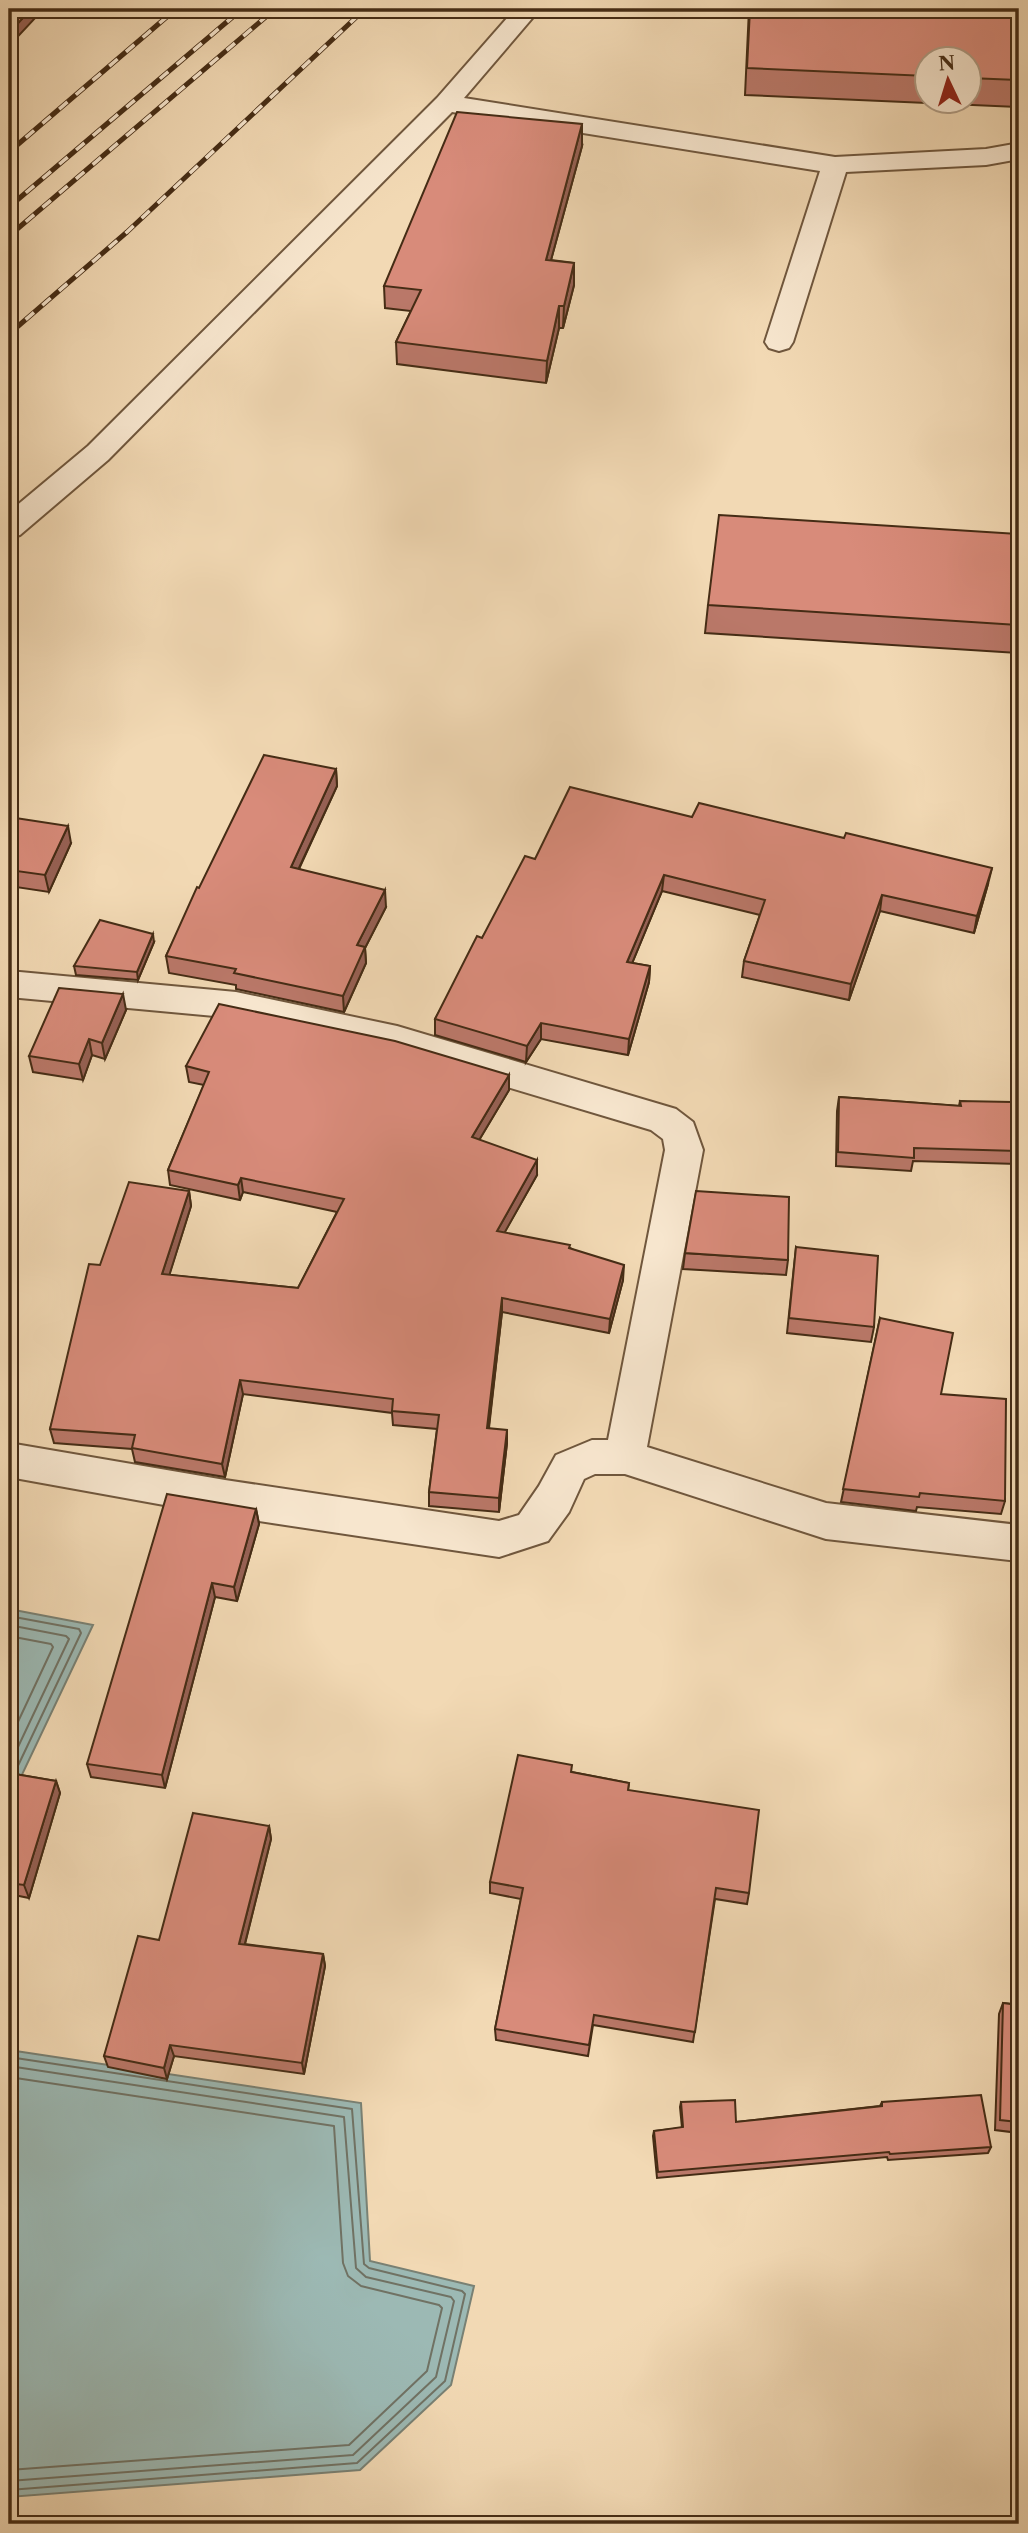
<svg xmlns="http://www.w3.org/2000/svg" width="1028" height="2533" viewBox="0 0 1028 2533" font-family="'Libre Caslon Text',serif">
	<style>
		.water { fill: #9cb9b4; stroke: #798174; stroke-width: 2 }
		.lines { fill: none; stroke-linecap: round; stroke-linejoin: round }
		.shore { stroke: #707264; stroke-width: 2 }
		.street-casing { stroke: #70573d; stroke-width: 4 }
		.street { fill: #f7e6ce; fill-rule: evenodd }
		.rail-casing { stroke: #452c15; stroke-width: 5 }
		.rail { stroke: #f7e6ce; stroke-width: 3.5; stroke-dasharray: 11; stroke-linecap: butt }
		.wall { fill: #ba7869; stroke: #452c15; stroke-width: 2; fill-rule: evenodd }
		.shaded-wall { fill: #976155; stroke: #452c15; stroke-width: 2 }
		.building { fill: #d88b7a; stroke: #452c15; stroke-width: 2 }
	</style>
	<rect width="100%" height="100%" fill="#f2d9b4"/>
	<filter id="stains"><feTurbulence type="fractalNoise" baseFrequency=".00286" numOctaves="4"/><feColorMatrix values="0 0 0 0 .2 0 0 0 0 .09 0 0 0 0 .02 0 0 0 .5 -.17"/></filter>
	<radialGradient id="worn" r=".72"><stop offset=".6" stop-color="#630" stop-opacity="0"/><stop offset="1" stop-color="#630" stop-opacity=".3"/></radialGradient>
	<!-- water -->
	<g class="water">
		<polygon points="9,1609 93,1625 9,1802"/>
		<polygon points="9,2050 361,2103 370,2261 474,2286 451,2385 360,2470 9,2497"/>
	</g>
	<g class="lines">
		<!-- shore -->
		<g class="shore">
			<polyline points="9,1616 79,1629 81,1633 15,1772"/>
			<polyline points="9,1625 66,1636 69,1639 9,1766"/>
			<polyline points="9,1636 51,1644 53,1647 9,1741"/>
			<polyline points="9,2057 352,2109 364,2264 369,2268 462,2291 465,2294 445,2381 357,2463 9,2490"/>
			<polyline points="9,2066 344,2117 356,2268 366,2277 451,2297 454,2301 436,2377 353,2455 9,2481"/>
			<polyline points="9,2077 334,2126 343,2263 348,2276 361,2286 439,2305 442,2308 427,2371 349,2445 9,2470"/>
		</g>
		<!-- street casing -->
		<g class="street-casing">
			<g id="street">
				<polygon points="515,9 540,9 464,98 835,157 986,149 1019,143 1019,159 986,165 846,172 793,342 789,348 779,351 769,348 765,342 820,171 452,112 108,460 20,535 9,538 9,512 88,446 437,98"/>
				<polygon points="9,971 236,992 397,1026 676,1109 693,1122 703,1150 647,1447 826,1503 1019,1525 1019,1561 826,1539 625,1474 595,1474 584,1479 569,1512 548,1541 499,1557 225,1516 9,1477 9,1443 225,1480 499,1521 519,1515 539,1486 556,1455 592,1440 608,1440 665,1150 663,1139 651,1130 397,1054 236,1018 9,997"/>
			</g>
		</g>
		<!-- street -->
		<use href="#street" class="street"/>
		<!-- rail casing -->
		<g class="rail-casing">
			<g id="rail">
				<polyline points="9,152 176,9"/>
				<polyline points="9,207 242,9"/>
				<polyline points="9,236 275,9"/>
				<polyline points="9,334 127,232 365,9"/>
			</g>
		</g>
		<!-- rail -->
		<use href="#rail" class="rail"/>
	</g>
	<!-- wall -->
	<g class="wall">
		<path d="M 749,9 L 1019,9 L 1019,107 L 745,95 ZM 927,60 L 969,60 L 969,102 L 927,102 Z"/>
		<polygon points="582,146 551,260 574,263 574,285 563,328 559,328 546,383 397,364 396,342 411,311 385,308 384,286"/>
		<polygon points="1019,534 1019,653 705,633 708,605"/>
		<polygon points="336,769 337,786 299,869 386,907 365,948 366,963 344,1012 236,989 236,985 169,973 166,956 199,888"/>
		<polygon points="9,817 71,843 49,892 9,886"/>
		<polygon points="692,817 988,884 974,933 880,911 849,1000 742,977 744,961 760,915 662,891 632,963 650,966 649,982 628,1055 541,1039 526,1062 435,1035 435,1019 482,938 535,859"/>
		<polygon points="154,942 138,980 76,975 74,966"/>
		<polygon points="126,1010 105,1059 92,1055 83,1080 33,1072 29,1056"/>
		<polygon points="186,1066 509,1075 509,1090 479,1140 537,1175 504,1233 570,1248 623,1280 609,1333 502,1312 489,1428 507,1443 499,1512 429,1506 429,1492 437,1429 393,1425 392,1413 243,1394 225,1477 135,1462 132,1449 54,1443 50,1429 100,1265 189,1191 191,1206 169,1275 298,1288 337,1212 243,1192 240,1200 170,1185 168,1170 204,1085 189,1082"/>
		<polygon points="839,1097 959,1106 960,1101 1019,1110 1019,1164 913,1161 911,1171 836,1166 837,1111"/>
		<polygon points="796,1247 874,1327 871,1342 787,1333"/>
		<polygon points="685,1253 788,1260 786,1275 683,1269"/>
		<polygon points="880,1318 941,1394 1005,1501 1001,1514 917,1507 916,1511 841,1502"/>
		<polygon points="256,1509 259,1524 237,1601 215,1597 165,1788 91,1777 87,1764"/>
		<polygon points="572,1772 629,1783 628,1790 749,1893 747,1904 715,1899 693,2042 593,2025 588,2056 496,2040 495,2029 521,1899 490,1893 490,1882"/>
		<polygon points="9,1773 56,1781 60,1793 29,1898 9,1894"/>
		<polygon points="269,1826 271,1839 245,1944 323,1954 325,1966 304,2074 174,2056 167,2079 108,2067 104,2056 159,1940"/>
		<polygon points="1003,2003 1019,2005 1019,2133 995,2130 999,2014"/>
		<polygon points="681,2102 736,2122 880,2106 882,2102 991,2147 988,2153 888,2160 887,2157 657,2178 653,2136 654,2131 682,2128 680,2107"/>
	</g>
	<!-- shaded-wall -->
	<g class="shaded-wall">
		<polygon points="31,9 36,9 37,16 9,46 9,33"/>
		<polygon points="582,124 582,146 545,282 546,260"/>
		<polygon points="574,263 574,285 563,328 564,306"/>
		<polygon points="559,306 559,328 546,383 547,361"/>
		<polygon points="336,769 337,786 292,883 291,867"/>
		<polygon points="68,826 71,843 49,892 45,875"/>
		<polygon points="992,868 988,884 974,933 977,916"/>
		<polygon points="664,875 662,891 626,978 627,962"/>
		<polygon points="385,890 386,907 365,948 366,963 344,1012 343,996 357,945"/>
		<polygon points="882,895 880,911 849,1000 851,984"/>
		<polygon points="153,934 154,942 138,980 137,972"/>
		<polygon points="650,966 649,982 628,1055 629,1039"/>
		<polygon points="123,994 126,1010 105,1059 102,1043"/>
		<polygon points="541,1023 541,1039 526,1062 527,1046"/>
		<polygon points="89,1039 92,1055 83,1080 79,1064"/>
		<polygon points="509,1075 509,1090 472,1152 472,1137"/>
		<polygon points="537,1160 537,1175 497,1246 497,1231"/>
		<polygon points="241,1178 243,1192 240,1200 238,1185"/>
		<polygon points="189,1191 191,1206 165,1289 162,1274"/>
		<polygon points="11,1253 15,1267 9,1283 9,1259"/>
		<polygon points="624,1265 623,1280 609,1333 610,1319"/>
		<polygon points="502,1298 502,1312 487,1442 487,1428"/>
		<polygon points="240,1380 243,1394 225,1477 222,1464"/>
		<polygon points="507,1430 507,1443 499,1512 499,1498"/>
		<polygon points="256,1509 259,1524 237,1601 234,1587"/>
		<polygon points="212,1583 215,1597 165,1788 162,1775"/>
		<polygon points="56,1781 60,1793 29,1898 24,1885"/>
		<polygon points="269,1826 271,1839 242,1955 239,1944"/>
		<polygon points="323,1954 325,1966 304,2074 302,2063"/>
		<polygon points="170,2045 174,2056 167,2079 164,2068"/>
	</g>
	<!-- building -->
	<g class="building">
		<polygon points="9,9 31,9 9,33"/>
		<polygon points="750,9 1019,9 1019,80 969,78 969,60 927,60 927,76 747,68"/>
		<polygon points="457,112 582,124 546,260 574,263 564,306 559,306 547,361 396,342 421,290 384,286"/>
		<polygon points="719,515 1019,534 1019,625 708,605"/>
		<polygon points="264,755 336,769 291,867 385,890 357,945 365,947 343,996 234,973 236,969 166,956 197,887 199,888"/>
		<polygon points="570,787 692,817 699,803 844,838 846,833 992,868 977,916 882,895 851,984 744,961 765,900 664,875 627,962 650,966 629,1039 541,1023 527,1046 435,1019 477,936 482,938 525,856 535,859"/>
		<polygon points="9,817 68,826 45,875 9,870"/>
		<polygon points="100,920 153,934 137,972 74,966"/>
		<polygon points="59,988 123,994 102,1043 89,1039 79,1064 29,1056"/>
		<polygon points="219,1004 395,1041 509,1075 472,1137 537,1160 497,1231 570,1245 569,1248 624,1265 610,1319 502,1298 487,1428 507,1430 499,1498 429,1492 439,1415 392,1411 393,1399 240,1380 222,1464 132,1448 135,1435 50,1429 89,1264 100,1265 129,1182 189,1191 162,1274 298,1288 344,1199 241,1178 238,1185 168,1170 209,1072 186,1066"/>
		<polygon points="839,1097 961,1106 960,1101 1012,1102 1013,1110 1019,1110 1019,1151 914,1148 914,1158 838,1152"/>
		<polygon points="696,1191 789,1197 788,1260 685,1253"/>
		<polygon points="796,1247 878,1256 874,1327 789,1318"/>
		<polygon points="880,1318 953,1333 941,1394 1006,1399 1005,1501 920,1493 919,1497 843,1489"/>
		<polygon points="167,1494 256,1509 234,1587 212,1583 162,1775 87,1764"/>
		<polygon points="518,1755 572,1765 571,1772 629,1783 628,1790 759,1810 749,1893 716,1888 695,2032 594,2015 589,2045 495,2029 523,1888 490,1882"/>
		<polygon points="9,1773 56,1781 24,1885 9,1883"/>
		<polygon points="193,1813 269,1826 239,1944 323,1954 302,2063 170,2045 164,2068 104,2056 138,1936 159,1940"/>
		<polygon points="1003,2003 1019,2005 1019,2122 1000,2120"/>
		<polygon points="981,2095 991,2147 890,2154 889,2152 658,2172 654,2131 683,2127 681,2102 735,2100 736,2122 882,2106 882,2102"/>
		<polygon points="363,2519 401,2524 363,2524"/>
	</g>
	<!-- margin -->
	<rect width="1028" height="2533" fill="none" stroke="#f2d9b4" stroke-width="35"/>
	<rect x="10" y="10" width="1007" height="2512" fill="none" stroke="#452c15" stroke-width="3.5"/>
	<rect x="18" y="18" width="993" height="2498" fill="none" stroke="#452c15" stroke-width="2"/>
	<!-- north arrow -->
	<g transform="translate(948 80) rotate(356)"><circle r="33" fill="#f7e6ce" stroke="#b09c84" stroke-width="2"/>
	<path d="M0-5L12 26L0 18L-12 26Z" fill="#8f2418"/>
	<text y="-10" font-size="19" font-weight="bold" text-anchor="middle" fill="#452c15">N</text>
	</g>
	<rect width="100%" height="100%" filter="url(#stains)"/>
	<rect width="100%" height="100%" fill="url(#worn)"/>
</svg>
